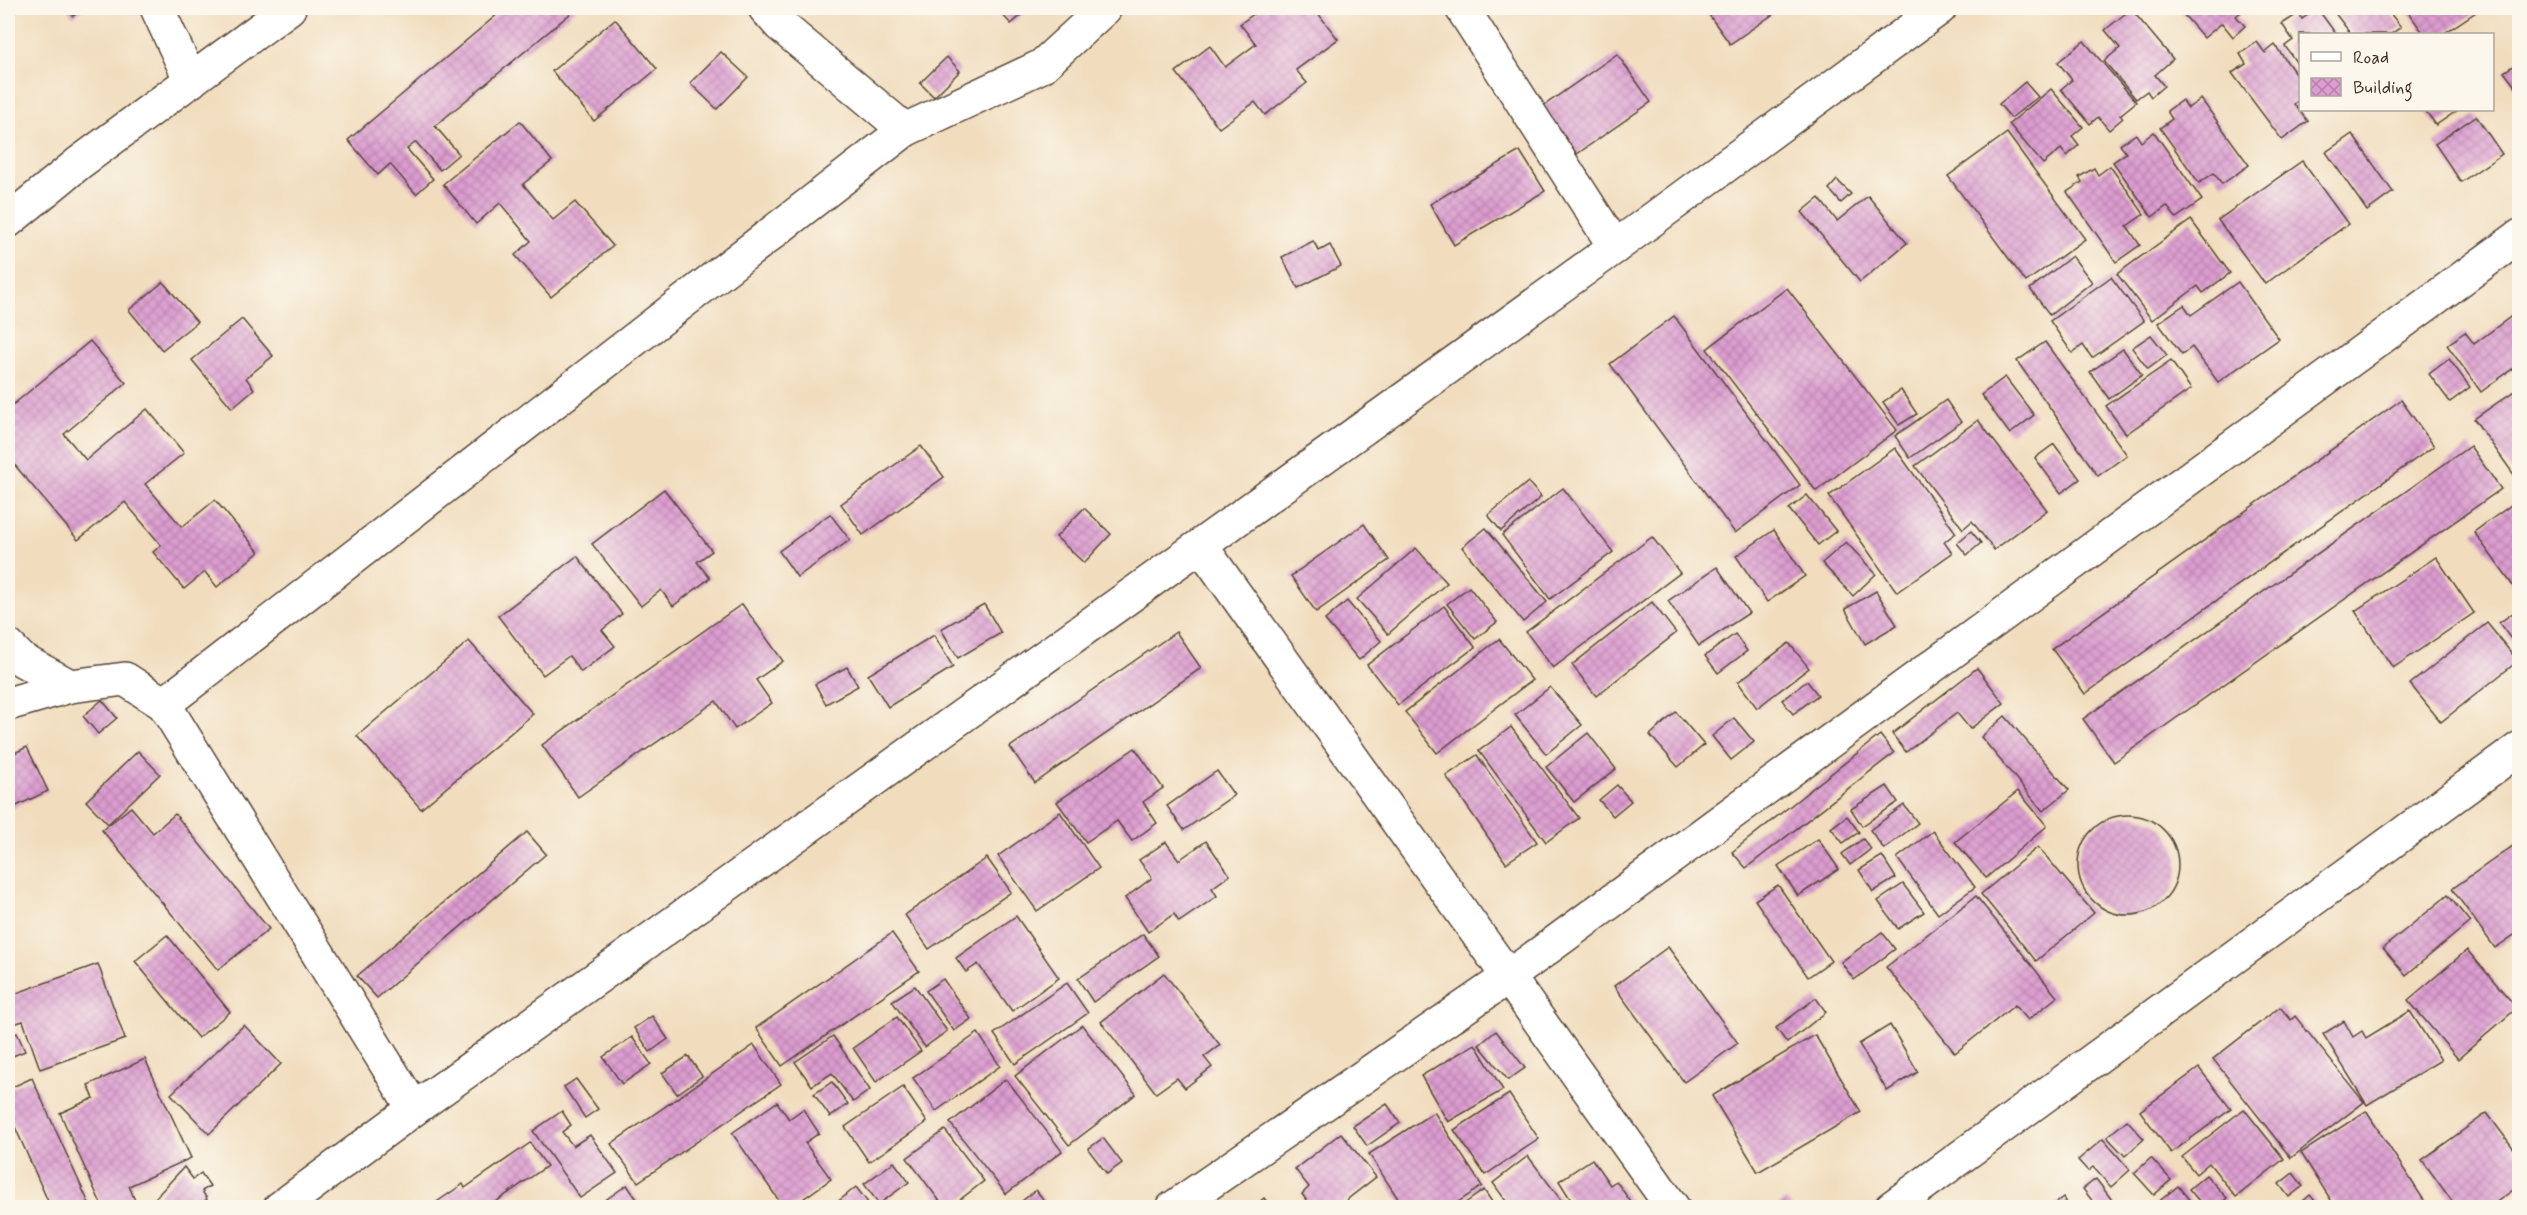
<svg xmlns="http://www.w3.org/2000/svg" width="2527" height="1215" viewBox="0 0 2527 1215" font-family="Mynerve,sans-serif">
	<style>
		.building { fill: url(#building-cross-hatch) }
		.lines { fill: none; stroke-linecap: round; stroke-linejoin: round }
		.minor-casing { stroke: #564536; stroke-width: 36 }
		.minor { stroke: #fff; stroke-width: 33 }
	</style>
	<defs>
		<pattern id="building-cross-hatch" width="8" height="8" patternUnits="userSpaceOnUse" patternTransform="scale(1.5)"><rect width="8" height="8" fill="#dd9dd1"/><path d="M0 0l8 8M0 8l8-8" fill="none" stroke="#b480a9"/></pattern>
	</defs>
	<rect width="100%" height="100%" fill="#fbf7ec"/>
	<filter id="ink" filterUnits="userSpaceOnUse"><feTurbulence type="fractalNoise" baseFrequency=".0167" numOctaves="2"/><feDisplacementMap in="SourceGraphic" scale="12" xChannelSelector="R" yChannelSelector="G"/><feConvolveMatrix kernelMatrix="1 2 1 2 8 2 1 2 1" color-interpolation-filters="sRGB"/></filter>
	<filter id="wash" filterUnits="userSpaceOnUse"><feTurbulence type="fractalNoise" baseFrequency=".008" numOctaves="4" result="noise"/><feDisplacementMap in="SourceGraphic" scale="24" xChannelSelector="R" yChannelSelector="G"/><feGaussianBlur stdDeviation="1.35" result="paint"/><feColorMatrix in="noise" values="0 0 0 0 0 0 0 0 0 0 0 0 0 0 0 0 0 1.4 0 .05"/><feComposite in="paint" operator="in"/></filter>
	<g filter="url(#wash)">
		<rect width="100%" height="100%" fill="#f1ddbe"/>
		<g id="blocks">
			<!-- building -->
			<g class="building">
				<polygon points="67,8 86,8 73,16"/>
				<polygon points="505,8 577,8 435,126 459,154 440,170 416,142 407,149 433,179 416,194 390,164 378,175 348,140"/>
				<polygon points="996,8 1030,8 1011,24"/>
				<polygon points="1262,8 1314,8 1338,39 1296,70 1307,83 1265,115 1255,102 1219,128 1176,72 1210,46 1225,67 1256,44 1240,24"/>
				<polygon points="1704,8 1782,8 1730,44"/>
				<polygon points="2178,8 2246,8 2236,16 2245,26 2233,37 2222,23 2204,38"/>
				<polygon points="2317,8 2336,34 2300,34 2300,68 2285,46 2293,40 2282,24 2299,13 2302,19"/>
				<polygon points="2331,8 2386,8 2401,27 2391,34 2351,34"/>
				<polygon points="2405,8 2482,8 2443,34 2424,34"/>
				<polygon points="2131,9 2173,59 2155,75 2164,86 2151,97 2147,91 2136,99 2104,61 2120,48 2105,30"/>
				<polygon points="615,19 657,69 594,121 552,71"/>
				<polygon points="2084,41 2136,102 2120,115 2123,118 2109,130 2098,117 2090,124 2061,89 2072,80 2058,62"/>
				<polygon points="2257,42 2265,53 2275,45 2300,80 2300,99 2294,104 2308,121 2282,140 2232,73 2246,64 2240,54"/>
				<polygon points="721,52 748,77 717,109 690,83"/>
				<polygon points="1617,54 1651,102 1577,154 1542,107"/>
				<polygon points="947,57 960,71 934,97 920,83"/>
				<polygon points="2520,61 2520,93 2504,72"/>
				<polygon points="2025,82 2038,97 2011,118 1999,104"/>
				<polygon points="2051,89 2083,127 2072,136 2079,145 2067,156 2061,149 2043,164 2009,124"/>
				<polygon points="2201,99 2249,165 2222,184 2214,173 2199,183 2160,128 2172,119 2167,111 2182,100 2188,108"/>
				<polygon points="2425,110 2458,110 2436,125"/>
				<polygon points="2476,116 2502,154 2461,182 2435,144"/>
				<polygon points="520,121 552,161 523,184 553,220 575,202 613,246 551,297 515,255 531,241 500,203 476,224 443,184"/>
				<polygon points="2154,132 2202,200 2176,218 2167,206 2152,217 2113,162 2126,153 2120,145 2136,134 2141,142"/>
				<polygon points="2007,133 2085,239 2026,282 1948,176"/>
				<polygon points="2352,134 2393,192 2367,211 2326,152"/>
				<polygon points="1520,151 1545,191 1454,245 1430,204"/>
				<polygon points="2302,161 2348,224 2265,284 2218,220"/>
				<polygon points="2110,166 2144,214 2127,226 2140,245 2116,262 2067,192 2082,182 2079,177 2094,168 2098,175"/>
				<polygon points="1837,180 1851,194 1841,203 1829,189"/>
				<polygon points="1868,196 1907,243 1860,282 1802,212 1819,198 1837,221"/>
				<polygon points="2191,220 2230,273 2203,293 2198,286 2152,320 2117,274"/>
				<polygon points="1313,241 1319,251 1330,245 1341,266 1298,288 1282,257"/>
				<polygon points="2072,256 2092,282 2050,315 2030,289"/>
				<polygon points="2111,277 2144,321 2092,358 2083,345 2072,353 2050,321"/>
				<polygon points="163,282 197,322 162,350 129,310"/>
				<polygon points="2238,282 2279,339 2218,382 2192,347 2182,355 2158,323 2184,305 2191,315"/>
				<polygon points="1787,288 1897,430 1816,491 1707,349"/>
				<polygon points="2517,312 2520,315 2520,363 2481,392 2447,345 2465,332 2474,344"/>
				<polygon points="1674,316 1800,485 1735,533 1610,364"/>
				<polygon points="242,319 273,356 246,378 254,389 232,408 192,360"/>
				<polygon points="2151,335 2167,355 2148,369 2132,348"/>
				<polygon points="90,341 126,383 64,434 86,460 147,409 184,453 145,484 182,527 215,500 259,552 217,587 205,572 184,589 153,552 161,545 125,502 78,540 8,457 8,409"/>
				<polygon points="2045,342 2127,455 2098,476 2017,361"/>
				<polygon points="2123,349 2142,375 2109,399 2090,372"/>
				<polygon points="2449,359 2470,387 2450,402 2429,374"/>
				<polygon points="2171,361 2191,389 2126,434 2106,406"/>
				<polygon points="2005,377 2034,415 2010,434 1981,395"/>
				<polygon points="2520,387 2520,477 2517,479 2474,419"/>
				<polygon points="1901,390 1917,414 1899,425 1883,402"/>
				<polygon points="1946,400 1961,422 1910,458 1895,436"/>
				<polygon points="2401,400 2434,446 2085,694 2052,649"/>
				<polygon points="1978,420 2047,510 1994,550 1972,521 1963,529 1915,466"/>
				<polygon points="2054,444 2080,479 2061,493 2035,458"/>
				<polygon points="921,446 944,477 863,535 841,504"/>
				<polygon points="2470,446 2501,489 2114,762 2083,719"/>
				<polygon points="1895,448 1956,533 1944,542 1952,553 1897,592 1829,496"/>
				<polygon points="1528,482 1541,497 1501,531 1488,515"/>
				<polygon points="1563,488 1613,552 1550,599 1502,535"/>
				<polygon points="664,489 712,551 697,562 710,578 673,606 661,590 641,606 592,544"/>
				<polygon points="1807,495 1836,531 1818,545 1789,509"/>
				<polygon points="2514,503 2520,510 2520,588 2516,590 2474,532"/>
				<polygon points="1084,508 1111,534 1084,563 1056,537"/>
				<polygon points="830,514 850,540 797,577 779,551"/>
				<polygon points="1364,524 1389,560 1316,612 1291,576"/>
				<polygon points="1486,528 1547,602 1523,622 1462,547"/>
				<polygon points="1774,530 1805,576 1767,602 1736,556"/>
				<polygon points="1971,531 1981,543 1967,555 1957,543"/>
				<polygon points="1652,537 1680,573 1553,668 1526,632"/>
				<polygon points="1846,542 1876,574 1853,596 1822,563"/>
				<polygon points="1416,548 1447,583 1388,634 1357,599"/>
				<polygon points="577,556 622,614 602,630 615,646 581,672 569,656 543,675 498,616"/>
				<polygon points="2436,557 2474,613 2393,668 2355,611"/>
				<polygon points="1717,567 1749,613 1699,646 1668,601"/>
				<polygon points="1469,587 1497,622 1475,639 1447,604"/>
				<polygon points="1876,591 1897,625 1865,644 1845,609"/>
				<polygon points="1347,601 1381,641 1359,660 1325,620"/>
				<polygon points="1652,602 1676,633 1596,696 1572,665"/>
				<polygon points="742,604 783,661 756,680 772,703 735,729 716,701 578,797 542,745"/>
				<polygon points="984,604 1001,633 958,658 941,629"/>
				<polygon points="1444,606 1475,647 1398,705 1367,665"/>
				<polygon points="2520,608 2520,651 2499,623"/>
				<polygon points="2487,623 2518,661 2441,722 2410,684"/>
				<polygon points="1176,632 1201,668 1035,783 1010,747"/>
				<polygon points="1735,634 1747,651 1718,673 1705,656"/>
				<polygon points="934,635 953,667 888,707 868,675"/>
				<polygon points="1499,639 1532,680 1437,753 1405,712"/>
				<polygon points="469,641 533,714 421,809 357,736"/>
				<polygon points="1789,643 1809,668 1757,708 1738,682"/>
				<polygon points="847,667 858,686 826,704 815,684"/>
				<polygon points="1977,668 2004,703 1970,729 1957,713 1906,752 1892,734"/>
				<polygon points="1807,681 1818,695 1793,714 1782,700"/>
				<polygon points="1550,687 1582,725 1546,754 1515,715"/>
				<polygon points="102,700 117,718 98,734 83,716"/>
				<polygon points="1676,712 1704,745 1678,767 1650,735"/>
				<polygon points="2005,716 2069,790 2043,811 1981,737"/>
				<polygon points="1734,718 1754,742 1731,760 1712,736"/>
				<polygon points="1511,727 1579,818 1546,842 1479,751"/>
				<polygon points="1588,733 1616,769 1574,802 1546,767"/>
				<polygon points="1880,735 1894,753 1746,868 1732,852"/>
				<polygon points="27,747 48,791 8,810 8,756"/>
				<polygon points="1135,748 1163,788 1143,802 1157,823 1132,841 1117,821 1086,842 1057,802"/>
				<polygon points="138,751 160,774 108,824 86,801"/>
				<polygon points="1477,755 1537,842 1506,863 1446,776"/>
				<polygon points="1217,771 1234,795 1184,830 1167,806"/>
				<polygon points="1617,785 1631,801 1613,816 1599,800"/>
				<polygon points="1887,786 1898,802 1862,826 1851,809"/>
				<polygon points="2018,791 2047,826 1986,878 1955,842"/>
				<polygon points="1904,805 1918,823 1884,849 1870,830"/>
				<polygon points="131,807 153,833 175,814 269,929 218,970 102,830"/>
				<polygon points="1060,812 1099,868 1037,911 998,856"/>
				<circle cx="2128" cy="865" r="50"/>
				<polygon points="1847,816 1859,832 1843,843 1831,828"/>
				<polygon points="1933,831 1975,887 1938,914 1897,858"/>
				<polygon points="527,832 546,854 377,998 357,976"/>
				<polygon points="1818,839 1839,869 1798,896 1778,866"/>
				<polygon points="1863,839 1871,849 1850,865 1842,854"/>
				<polygon points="1206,841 1230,875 1212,888 1217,896 1179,922 1174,914 1148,932 1125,898 1152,878 1139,860 1166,842 1179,860"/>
				<polygon points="2520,841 2520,931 2495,948 2452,889"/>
				<polygon points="2038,847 2094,913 2036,961 1981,894"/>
				<polygon points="1882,856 1896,878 1873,892 1859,870"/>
				<polygon points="987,858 1011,892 929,949 905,915"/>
				<polygon points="1903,884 1924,912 1898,929 1878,901"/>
				<polygon points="1778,885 1831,961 1808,977 1755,900"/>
				<polygon points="2448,895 2470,922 2406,975 2383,948"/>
				<polygon points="1976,896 2057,997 2028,1020 2015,1005 1955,1053 1886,967"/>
				<polygon points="1016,916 1059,978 1012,1011 978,964 966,972 956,958"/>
				<polygon points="1882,932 1895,949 1854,980 1841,962"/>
				<polygon points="892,933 919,971 782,1066 756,1028"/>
				<polygon points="1143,934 1159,956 1093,1002 1078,979"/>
				<polygon points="167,935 230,1012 198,1038 135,961"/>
				<polygon points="1668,947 1738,1043 1684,1082 1614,986"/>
				<polygon points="2467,950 2517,1008 2458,1059 2408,1000"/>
				<polygon points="98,964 125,1039 40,1069 23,1021 8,1026 8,996"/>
				<polygon points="1164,973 1220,1045 1204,1057 1212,1067 1185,1088 1177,1078 1156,1093 1101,1022"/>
				<polygon points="943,979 971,1019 954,1031 926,991"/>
				<polygon points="1067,983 1088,1013 1015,1064 994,1034"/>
				<polygon points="915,986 947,1031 925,1047 892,1001"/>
				<polygon points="1816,998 1826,1012 1787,1043 1776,1028"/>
				<polygon points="2280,1007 2291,1020 2295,1016 2364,1102 2291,1158 2213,1059"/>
				<polygon points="2410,1011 2441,1060 2367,1105 2323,1034 2344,1021 2353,1037 2362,1031 2366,1038"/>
				<polygon points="652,1016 668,1039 650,1052 634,1028"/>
				<polygon points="897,1017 921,1051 876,1082 853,1048"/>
				<polygon points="244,1025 281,1064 209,1134 171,1094"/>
				<polygon points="1082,1025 1136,1094 1069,1145 1015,1076"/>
				<polygon points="1890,1025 1918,1072 1887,1091 1859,1044"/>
				<polygon points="1496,1031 1525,1068 1508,1080 1479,1045"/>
				<polygon points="17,1033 25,1051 8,1058 8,1037"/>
				<polygon points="978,1033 1000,1066 936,1111 913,1078"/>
				<polygon points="1815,1035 1861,1112 1758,1172 1712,1096"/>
				<polygon points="833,1036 870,1090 853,1102 832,1073 812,1086 795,1062"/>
				<polygon points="632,1037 651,1064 622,1084 603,1057"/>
				<polygon points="1475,1044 1503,1090 1448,1122 1421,1076"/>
				<polygon points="754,1045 781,1084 638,1182 611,1144"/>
				<polygon points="688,1056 702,1076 677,1094 662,1073"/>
				<polygon points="145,1059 191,1158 129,1186 138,1208 103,1208 60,1113 94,1098 88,1085"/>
				<polygon points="2199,1068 2231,1109 2171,1153 2140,1111"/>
				<polygon points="32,1078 91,1208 51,1208 8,1111 8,1089"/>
				<polygon points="576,1079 598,1109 585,1118 564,1087"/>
				<polygon points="1006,1079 1062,1151 1006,1194 950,1123"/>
				<polygon points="832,1082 848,1104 830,1117 814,1094"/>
				<polygon points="903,1087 927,1122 869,1162 845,1127"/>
				<polygon points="1509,1094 1539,1139 1485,1175 1454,1130"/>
				<polygon points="777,1102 789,1119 803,1109 819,1133 805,1143 831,1179 790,1208 784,1208 732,1133"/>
				<polygon points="1387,1104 1400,1123 1367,1146 1353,1126"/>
				<polygon points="2244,1109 2284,1159 2236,1197 2209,1163 2196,1174 2182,1157"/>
				<polygon points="562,1111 571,1125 562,1132 573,1146 590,1135 617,1173 580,1198 533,1131"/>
				<polygon points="2366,1111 2429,1208 2336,1208 2301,1153"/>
				<polygon points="1434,1112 1482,1186 1449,1208 1404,1208 1369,1154"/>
				<polygon points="2487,1113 2520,1157 2520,1185 2488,1208 2457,1208 2422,1160"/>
				<polygon points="2127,1120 2144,1139 2125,1156 2107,1137"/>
				<polygon points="945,1130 984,1181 949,1208 945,1208 907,1158"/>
				<polygon points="1341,1133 1376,1177 1336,1208 1312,1208 1302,1194 1309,1187 1295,1169"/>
				<polygon points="1103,1138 1122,1163 1107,1174 1088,1149"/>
				<polygon points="2103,1139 2130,1170 2111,1187 2093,1167 2088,1171 2078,1160"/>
				<polygon points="530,1143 547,1166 487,1208 428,1208 463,1184 465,1188"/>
				<polygon points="1528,1156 1561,1200 1551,1208 1511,1208 1493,1183"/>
				<polygon points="2151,1158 2171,1180 2154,1195 2134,1173"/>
				<polygon points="1592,1159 1610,1185 1616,1181 1633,1205 1630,1208 1593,1208 1590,1203 1576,1208 1559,1181"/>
				<polygon points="894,1162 909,1182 879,1204 864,1184"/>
				<polygon points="184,1167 193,1179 201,1173 210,1186 202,1191 207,1199 196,1208 146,1208"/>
				<polygon points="2293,1173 2303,1186 2289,1197 2279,1184"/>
				<polygon points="2206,1175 2227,1198 2217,1208 2205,1208 2189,1189"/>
				<polygon points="2096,1179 2118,1208 2098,1208 2083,1189"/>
				<polygon points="627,1185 643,1208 594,1208"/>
				<polygon points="2178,1186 2196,1208 2151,1208"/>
				<polygon points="856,1187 872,1208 830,1208"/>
				<polygon points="1036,1190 1050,1208 1019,1208 1017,1205"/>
				<polygon points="1484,1190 1496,1208 1458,1208"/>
				<polygon points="2310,1195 2321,1208 2295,1208"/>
				<polygon points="1264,1198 1271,1208 1252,1208"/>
				<polygon points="2063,1198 2069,1208 2050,1208"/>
				<polygon points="1786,1200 1792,1208 1776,1208"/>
			</g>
		</g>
	</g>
	<g filter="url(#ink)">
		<use href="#blocks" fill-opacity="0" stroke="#564536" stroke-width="1.5"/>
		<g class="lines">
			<!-- minor casing -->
			<g class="minor-casing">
				<g id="minor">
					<polyline points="157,8 191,81"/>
					<polyline points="765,8 780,25 905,130"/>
					<polyline points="1462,8 1615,247"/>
					<polyline points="8,221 79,163 289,8"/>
					<polyline points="1201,546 1673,1208"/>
					<polyline points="8,646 22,660 70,686 125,679 164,704 414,1109"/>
					<polyline points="8,704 70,686"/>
					<polyline points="164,704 905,130 1042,66 1105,8"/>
					<polyline points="280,1208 414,1109 1247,512 1615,247 1940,8"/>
					<polyline points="1173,1208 1508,977 2520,236"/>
					<polyline points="1891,1208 2520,748"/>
				</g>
			</g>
			<!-- minor -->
			<use href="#minor" class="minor"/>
		</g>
	</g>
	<!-- margin -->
	<rect width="2527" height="1215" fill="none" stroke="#fbf7ec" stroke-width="30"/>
	<!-- legend -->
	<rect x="2299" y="33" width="195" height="78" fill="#fbf7ec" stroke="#aea59a" stroke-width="1.5"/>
	<rect x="2311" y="52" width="30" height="9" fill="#ffffff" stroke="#aea59a" stroke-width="1.5"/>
	<text x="2353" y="63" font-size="18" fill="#3b2a1e">Road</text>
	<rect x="2311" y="78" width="30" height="18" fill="url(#building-cross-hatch)" stroke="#aea59a" stroke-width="1.5"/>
	<text x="2353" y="93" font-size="18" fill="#3b2a1e">Building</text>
</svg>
